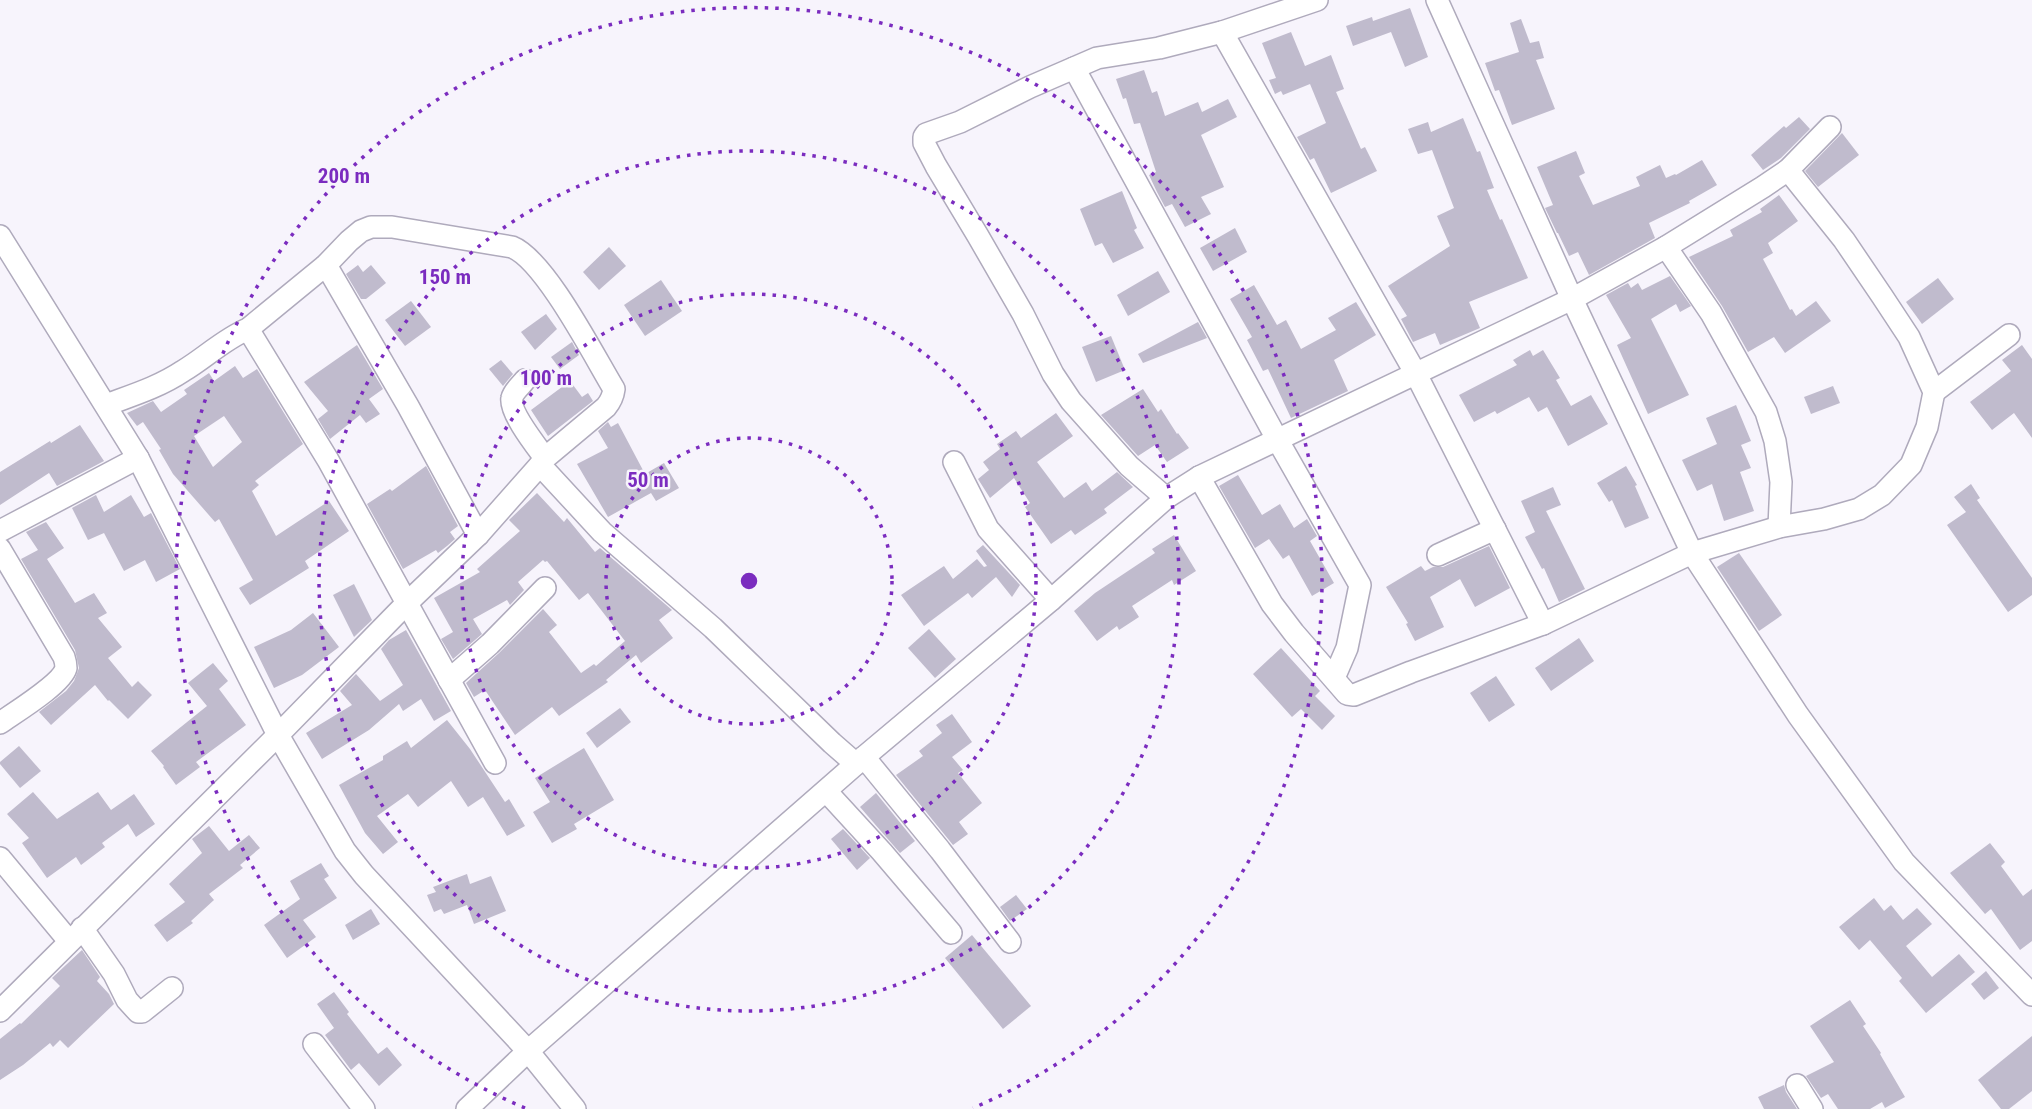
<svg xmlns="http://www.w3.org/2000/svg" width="2032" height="1109" viewBox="0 0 2032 1109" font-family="'Roboto Condensed',sans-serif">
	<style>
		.building { fill: #c0bbcd; fill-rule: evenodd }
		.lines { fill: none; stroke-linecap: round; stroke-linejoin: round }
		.minor-casing { stroke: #afaabc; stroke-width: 24 }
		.minor { stroke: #fff; stroke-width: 21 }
		.ring { fill: none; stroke: #7b2cbf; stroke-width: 3.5; stroke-dasharray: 3.5 7 }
		.centre { fill: #7b2cbf; stroke: #f7f4fc; stroke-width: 3.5 }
		.ring-label { font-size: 21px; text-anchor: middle; font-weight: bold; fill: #7b2cbf; stroke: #f7f4fc; stroke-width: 5; stroke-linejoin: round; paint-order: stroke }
	</style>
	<rect width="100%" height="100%" fill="#f7f4fc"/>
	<!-- building -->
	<g class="building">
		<polygon points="1410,8 1428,57 1405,67 1391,32 1353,46 1346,26 1372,17 1373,21"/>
		<polygon points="1521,19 1530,43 1539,41 1544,58 1536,60 1555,109 1512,125 1499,90 1495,91 1485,63 1519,52 1510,23"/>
		<polygon points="1291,32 1305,66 1331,55 1344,89 1336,92 1361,149 1365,147 1377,171 1331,193 1314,158 1310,160 1297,137 1326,123 1310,84 1283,95 1281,91 1275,94 1269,80 1276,78 1262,43"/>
		<polygon points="1144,70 1152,93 1157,91 1165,116 1198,102 1202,112 1228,99 1237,117 1201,135 1224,187 1201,197 1211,214 1185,227 1172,204 1165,207 1157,192 1149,175 1156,172 1140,123 1134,124 1126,98 1123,99 1116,79"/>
		<polygon points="1799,117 1810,129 1781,158 1763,170 1751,155 1784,126 1786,128"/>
		<polygon points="1463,118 1477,152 1480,151 1494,188 1487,190 1500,220 1502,219 1528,278 1469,302 1480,328 1440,345 1435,333 1413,342 1401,319 1407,316 1388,286 1450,246 1437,216 1454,208 1432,150 1418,154 1408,129 1428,122 1431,132"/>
		<polygon points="1842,133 1859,155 1818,187 1805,171"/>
		<polygon points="1576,151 1585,173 1579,176 1593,205 1640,186 1636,177 1660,165 1666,178 1675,174 1676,175 1702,160 1717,185 1689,201 1690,203 1649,223 1655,238 1589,275 1578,252 1569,256 1558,233 1557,233 1545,208 1553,205 1537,167"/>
		<polygon points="1122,191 1137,228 1134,230 1144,248 1113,263 1102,243 1095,246 1080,209"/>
		<polygon points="1779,195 1798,221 1768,243 1773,253 1763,259 1790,310 1792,309 1796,316 1816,301 1831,321 1785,353 1774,337 1748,352 1722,306 1689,257 1733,236 1730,230 1762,212 1760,209"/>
		<polygon points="1235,228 1247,252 1213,271 1200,248"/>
		<polygon points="609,247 626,266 599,290 583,272"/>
		<polygon points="358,265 363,272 371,265 386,283 366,299 361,299 346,274"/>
		<polygon points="1158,271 1170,292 1128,316 1117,295"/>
		<polygon points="1670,276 1691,306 1680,312 1676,304 1651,319 1689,395 1648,414 1617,345 1631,338 1606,295 1628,283 1631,288 1638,283 1642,290"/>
		<polygon points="1938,278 1954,299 1922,324 1906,302"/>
		<polygon points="661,280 682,311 645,336 624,305"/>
		<polygon points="1254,285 1277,325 1286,320 1301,349 1336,330 1328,318 1356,302 1376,335 1334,360 1348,391 1291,418 1268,369 1263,371 1247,340 1252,337 1230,299"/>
		<polygon points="411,301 431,327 405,346 385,320"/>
		<polygon points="546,314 557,329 535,350 521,332"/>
		<polygon points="1198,322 1207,338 1143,363 1138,354"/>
		<polygon points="1111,336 1125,370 1096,382 1082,347"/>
		<polygon points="572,342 579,355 560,369 551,357"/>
		<polygon points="357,345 383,389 369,399 380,414 366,423 360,415 330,439 318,419 328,411 304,382"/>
		<polygon points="2022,345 2032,359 2032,438 2014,413 1992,430 1970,402 2011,371 2002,360"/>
		<polygon points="1530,350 1533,356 1543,350 1560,378 1556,380 1571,406 1591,395 1608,424 1568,446 1547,407 1538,412 1529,397 1497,414 1495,411 1474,422 1459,395 1517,365 1513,360"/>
		<polygon points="501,360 513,374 503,386 489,369"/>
		<path d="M 235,366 L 243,378 L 257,369 L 303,444 L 255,481 L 259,485 L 252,491 L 276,536 L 329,501 L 349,531 L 305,561 L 309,568 L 250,605 L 239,588 L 253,580 L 219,519 L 215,522 L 173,474 L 159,450 L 161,449 L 143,422 L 137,426 L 127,413 L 153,401 L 161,412 L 187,394 L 184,390 L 209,373 L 214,381 ZM 224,416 L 242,442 L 213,467 L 194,436 Z"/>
		<polygon points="570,381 582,397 588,393 593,401 548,436 531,410"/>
		<polygon points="1833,386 1840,403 1811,414 1804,397"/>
		<polygon points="1143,389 1158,412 1161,409 1177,434 1178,433 1189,448 1167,462 1155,445 1138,456 1101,415"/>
		<polygon points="1736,405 1751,441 1741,445 1751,468 1740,472 1754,511 1724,521 1712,484 1697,491 1682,460 1717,444 1706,418"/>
		<polygon points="1056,413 1073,436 1037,462 1064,498 1086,482 1092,491 1117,472 1133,487 1104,509 1107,513 1075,535 1071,530 1051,544 1025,507 1030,503 1014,478 990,498 978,479 989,470 983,462 1000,449 997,444 1016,431 1021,438"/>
		<polygon points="608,422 611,427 618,423 645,474 664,463 679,488 656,501 651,493 608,517 577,464 608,448 598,431"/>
		<polygon points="80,425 104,461 57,486 49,473 0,505 0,472 50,441 51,443"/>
		<polygon points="426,466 458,526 450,532 455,539 447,546 438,553 436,550 403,569 367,504 390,489 392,491"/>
		<polygon points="1626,466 1637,485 1635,486 1649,518 1625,528 1612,500 1609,502 1597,483"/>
		<polygon points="1238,475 1262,515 1280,504 1294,528 1307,519 1317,536 1310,541 1334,583 1312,596 1289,555 1283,559 1269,539 1255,548 1219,486"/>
		<polygon points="1971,484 1980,498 1977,500 2032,578 2032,595 2008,612 1947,525 1966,512 1954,497"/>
		<polygon points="1553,487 1561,505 1546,511 1585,589 1559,602 1544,568 1542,569 1525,537 1535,532 1521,501"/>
		<polygon points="537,493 564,522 567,518 595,552 600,548 672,610 659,620 673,638 641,663 636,655 606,680 608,682 559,716 552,707 515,735 485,690 474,697 466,683 499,653 543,609 557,625 549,632 581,673 594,664 596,666 625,641 588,593 579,600 547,561 545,562 543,560 518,582 524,590 510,605 507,600 473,619 482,634 453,659 441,639 453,632 434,598 480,572 477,569 520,531 509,520"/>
		<polygon points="96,495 104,512 131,495 144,517 151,513 180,569 156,582 145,560 124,571 104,533 88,540 72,508"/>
		<polygon points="46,522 64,548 47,559 75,603 94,593 107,613 98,618 122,647 108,658 132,687 138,681 152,695 128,719 109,700 108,701 95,685 51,725 39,712 66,691 74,681 79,668 75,650 21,559 38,550 26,532"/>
		<polygon points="1174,535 1196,571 1174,585 1172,580 1132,606 1139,617 1119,630 1117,626 1097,641 1074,611 1095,593 1155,553 1152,549"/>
		<polygon points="983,545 1020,585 1012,597 996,577 972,598 968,593 924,626 901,595 944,566 953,579 977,559 984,567 987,566 976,551"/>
		<polygon points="1489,546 1510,588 1475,607 1460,579 1430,597 1444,627 1415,641 1406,624 1408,623 1386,587 1421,566 1425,571 1433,567 1443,567"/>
		<polygon points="1739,553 1782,615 1759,631 1717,567"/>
		<polygon points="354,584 372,620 354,637 333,595"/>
		<polygon points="313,613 339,647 302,675 274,688 254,647 291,630"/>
		<polygon points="929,629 956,659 935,678 908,648"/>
		<polygon points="406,630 451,711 434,721 421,699 403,711 399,704 369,730 322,759 306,733 352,705 340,691 356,674 380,701 403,685 381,649 389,640"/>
		<polygon points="1579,638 1594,661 1551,691 1535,668"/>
		<polygon points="1281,648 1320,691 1315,696 1335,716 1322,730 1301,709 1292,717 1253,674"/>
		<polygon points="213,663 228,681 219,689 246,725 196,762 200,767 176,785 163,767 164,766 151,751 207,706 188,683"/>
		<polygon points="1496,676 1515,705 1489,722 1470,693"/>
		<polygon points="620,708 631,722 597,748 586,733"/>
		<polygon points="952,714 972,742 952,757 963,770 958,773 982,803 959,822 968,834 953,845 896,775 923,756 919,751 942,733 936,725"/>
		<polygon points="447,720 470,749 505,802 509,799 525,826 507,836 483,797 468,807 451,781 418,807 408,794 377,816 398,842 383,854 365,833 339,785 383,760 383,756 407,741 411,748"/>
		<polygon points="19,746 41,771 20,788 0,764 0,762"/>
		<polygon points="584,748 614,800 574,824 577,829 552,843 533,812 550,802 535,778"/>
		<polygon points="33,792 57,819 98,792 111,810 134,794 155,824 136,837 128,824 102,843 105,847 81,865 76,857 47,878 22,843 29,838 7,814"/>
		<polygon points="876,793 915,841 900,853 860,807"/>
		<polygon points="209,826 229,851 249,835 260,848 240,865 243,868 209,894 214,900 191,921 193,923 167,942 154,925 185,902 169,884 202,853 192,839"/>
		<polygon points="843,829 870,858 857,870 831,839"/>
		<polygon points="1990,843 2005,862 2001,866 2023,896 2032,889 2032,941 2020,950 1991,909 1985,914 1950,873"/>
		<polygon points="321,863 329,876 324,879 337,898 303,920 316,937 287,958 264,925 300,899 290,881"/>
		<polygon points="467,874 470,884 491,876 506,911 474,924 467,905 444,914 441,909 434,912 427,895 436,892 433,887"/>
		<polygon points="1016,895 1027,909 1010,921 1000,907"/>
		<polygon points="1874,898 1884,911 1891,905 1903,920 1917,908 1932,924 1906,946 1932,977 1959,954 1975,972 1926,1013 1899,981 1902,978 1870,940 1859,950 1839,927"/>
		<polygon points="371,909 380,924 353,940 345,925"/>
		<polygon points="972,935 1031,1006 1003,1029 945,958"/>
		<polygon points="82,950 100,977 97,981 109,994 114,1004 68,1048 60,1040 53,1047 50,1043 23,1065 0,1080 0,1039 20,1023 21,1024 60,986 52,978"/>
		<polygon points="1986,971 1999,988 1984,1000 1971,984"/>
		<polygon points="334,992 349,1012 347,1014 378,1054 387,1047 402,1065 379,1086 359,1063 351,1070 325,1035 334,1028 317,1004"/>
		<polygon points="1850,1000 1866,1024 1863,1026 1881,1053 1880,1054 1905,1097 1885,1108 1882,1102 1870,1109 1838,1109 1828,1094 1821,1098 1806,1076 1834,1062 1810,1026"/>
		<polygon points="2032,1036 2032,1091 2009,1109 2001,1109 1978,1080"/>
		<polygon points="1784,1085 1786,1092 1797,1109 1764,1109 1758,1097"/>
	</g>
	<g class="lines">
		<!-- minor casing -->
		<g class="minor-casing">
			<g id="minor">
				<polyline points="1437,0 1572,299 1692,553 1798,715 1904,862 2032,995"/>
				<polyline points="1222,32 1416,374 1543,624"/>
				<polyline points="1074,68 1277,439 1360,585 1347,648 1334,678"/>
				<polyline points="0,236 138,458 278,735 345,851 364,875 528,1051 575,1109"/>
				<polyline points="1666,247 1711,313 1766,412 1775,441 1781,482 1779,527"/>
				<polyline points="326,265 408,406 478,535"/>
				<polyline points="248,329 328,460 495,763"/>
				<path d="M 525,380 C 521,385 513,392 512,398 C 509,412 537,447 545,458 L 540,465 L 602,532 L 713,628 L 832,743 L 856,764"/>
				<polyline points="1934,392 2009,335"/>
				<path d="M 106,405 C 133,395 159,387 183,371 C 205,358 224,339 248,329 L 326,265 L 349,241 L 361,231 L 371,227 L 392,227 L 512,247 C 545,260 594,356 614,389 C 613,397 611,401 606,407 L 545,458"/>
				<polyline points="954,462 988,529 1051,600"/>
				<polyline points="1199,477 1272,604 1294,633 1347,694 1354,695 1411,672 1543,624 1692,553 1779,527 1824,519 1859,509 1882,495 1911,465 1927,427 1934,392 1909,337 1882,296 1844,240 1788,170"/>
				<polyline points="1166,498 1129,466 1071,401 1053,374 1023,314 978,236 936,166 924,143 924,137 926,134 960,122 1030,87 1097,58 1159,48 1222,32 1317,0"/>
				<polyline points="0,531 138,458"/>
				<path d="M 0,549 L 64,657 C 65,660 66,665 66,668 C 62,684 14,713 0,723"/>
				<polyline points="1438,555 1495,529"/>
				<polyline points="449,680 490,644 545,588"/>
				<polyline points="864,757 940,850 1010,942"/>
				<polyline points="826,791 882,852 951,933"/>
				<polyline points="0,858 69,941"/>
				<polyline points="82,928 114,974 127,1000 138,1012 142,1012 172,988"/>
				<polyline points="0,1011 278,735 407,603 478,535 540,465"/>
				<polyline points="314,1044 364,1109"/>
				<polyline points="1797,1085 1812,1109"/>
				<polyline points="467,1109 528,1051 864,757 1051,600 1166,498 1199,477 1572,299 1666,247 1763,187 1788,170 1830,127"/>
			</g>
		</g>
		<!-- minor -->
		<use href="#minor" class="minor"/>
	</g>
	<!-- distance rings -->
	<g class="ring">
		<circle cx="749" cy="581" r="143"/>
		<circle cx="749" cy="581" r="287"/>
		<circle cx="749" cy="581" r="430"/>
		<path d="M525 1108A573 573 0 1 1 973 1108"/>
	</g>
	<circle cx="749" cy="581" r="10" class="centre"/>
	<g class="ring-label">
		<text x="344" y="183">200 m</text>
		<text x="445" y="284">150 m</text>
		<text x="546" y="385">100 m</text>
		<text x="648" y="487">50 m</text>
	</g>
</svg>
